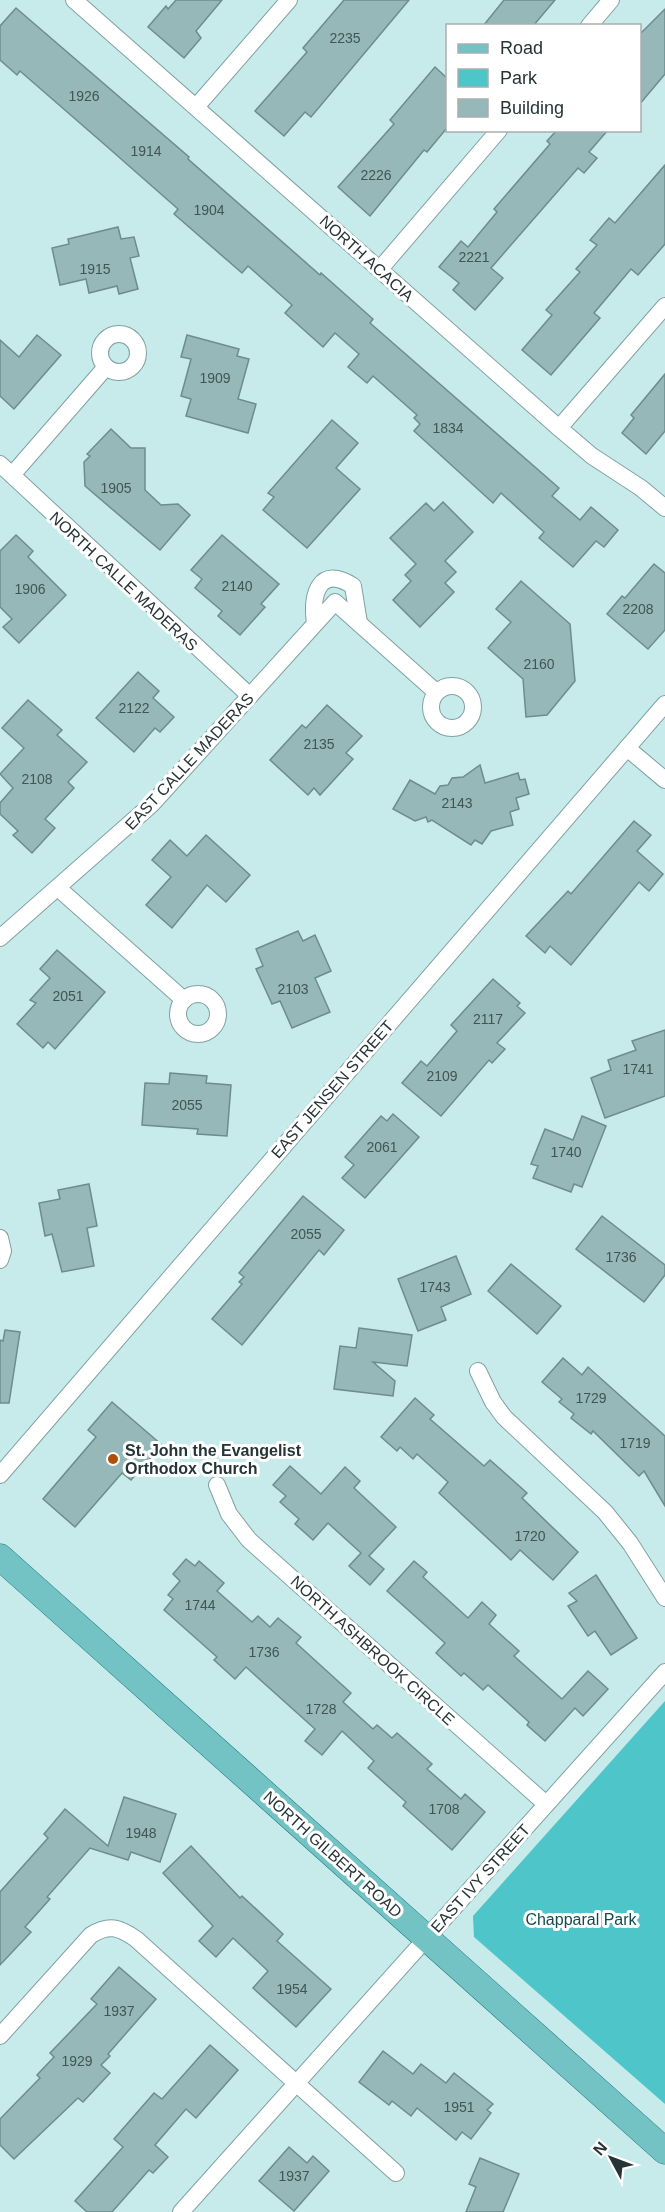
<svg xmlns="http://www.w3.org/2000/svg" width="665" height="2212" viewBox="0 0 665 2212" font-family="Arial,sans-serif">
	<style>
		.green { fill: #4dc5c9 }
		.building { fill: #96b8b9; stroke: #6c8d8e; stroke-width: 1.5 }
		.lines { fill: none; stroke-linecap: round; stroke-linejoin: round }
		.minor-casing { stroke: #80a1a2; stroke-width: 18 }
		.primary-casing { stroke: #1c777a; stroke-width: 27 }
		.minor { stroke: #fff; stroke-width: 16 }
		.primary { stroke: #73c3c5; stroke-width: 26 }
		.poi-dot { fill: #af4f08; stroke: #fff; stroke-width: 2 }
		.labels { text-anchor: middle; stroke-width: 6; stroke-linejoin: round; paint-order: stroke }
		.number-label { font-size: 14px; fill: #425556 }
		.street-label { font-size: 16px; fill: #263435; stroke: #fff }
		.poi-label { font-size: 16px; font-weight: bold; fill: #263435; stroke: #fff; text-anchor: start }
		.park-label { font-size: 16px; fill: #124c4e; stroke: #fff }
	</style>
	<rect width="100%" height="100%" fill="#c7ebeb"/>
	<!-- green -->
	<polygon class="green" points="665,1701 665,2104 474,1937 473,1916"/>
	<!-- building -->
	<g class="building">
		<polygon points="176,0 222,0 196,31 201,38 184,58 148,27 166,6 168,9"/>
		<polygon points="344,0 409,0 311,117 305,112 284,136 255,111 307,52 303,48"/>
		<polygon points="504,0 555,0 533,26 483,26"/>
		<polygon points="16,8 189,157 188,159 320,275 321,273 373,319 370,323 559,488 552,496 580,520 591,507 618,530 604,547 596,541 573,567 539,538 544,532 501,493 493,503 414,431 420,424 414,418 417,415 373,376 367,383 348,367 359,354 335,333 323,347 285,313 292,305 248,266 242,273 174,214 178,209 104,144 20,71 17,75 0,60 0,26"/>
		<polygon points="665,9 665,74 639,105 639,35"/>
		<polygon points="435,67 447,78 447,128 427,152 424,150 370,216 338,187 394,124 390,120"/>
		<polygon points="557,130 608,130 589,152 597,158 584,173 578,168 491,268 503,278 475,310 453,290 459,283 439,267 461,241 468,247 497,212 494,209 550,144 547,141"/>
		<polygon points="665,165 665,244 638,275 631,269 594,313 600,318 551,375 522,350 552,315 546,310 580,272 576,269 597,245 590,240 609,218 615,223"/>
		<polygon points="118,227 121,239 134,237 139,256 130,258 138,289 119,294 117,286 89,293 86,279 60,285 52,248 69,244 68,239"/>
		<polygon points="37,335 61,355 14,409 0,396 0,340 19,357"/>
		<polygon points="187,335 239,349 237,356 249,359 238,399 256,404 248,433 186,416 191,399 181,396 191,359 181,357"/>
		<polygon points="665,374 665,431 646,454 622,433 634,418 631,415"/>
		<polygon points="332,420 358,443 336,468 360,489 307,548 263,510 274,497 268,493"/>
		<polygon points="111,429 131,448 145,448 145,490 161,505 178,504 190,515 160,550 85,486 84,462 90,456 87,454"/>
		<polygon points="443,502 473,532 445,561 456,572 445,583 454,592 420,627 393,600 411,581 405,575 416,564 390,538 426,503 434,511"/>
		<polygon points="16,535 33,551 28,557 66,595 19,643 3,627 12,619 0,607 0,551"/>
		<polygon points="222,535 279,584 261,604 265,607 240,635 218,616 222,611 195,588 202,579 191,570"/>
		<polygon points="654,564 665,573 665,630 648,649 607,614 622,596 625,598"/>
		<polygon points="521,581 570,624 575,681 547,715 526,717 523,679 488,648 511,622 496,609"/>
		<polygon points="138,672 159,691 153,698 174,717 160,732 155,728 134,752 96,718"/>
		<polygon points="28,700 62,730 57,735 87,762 68,782 74,788 45,819 55,828 32,853 13,835 18,831 0,814 0,803 13,788 0,774 24,748 2,728"/>
		<polygon points="327,705 362,736 346,753 353,759 320,795 314,788 308,795 270,760 302,725 306,728"/>
		<polygon points="480,765 485,783 518,773 520,780 525,779 529,794 516,798 519,809 510,812 513,825 491,831 482,844 475,840 471,845 432,820 428,822 426,817 415,821 393,809 410,780 435,794 440,786 448,785 452,778 463,777"/>
		<polygon points="634,821 651,835 637,851 663,874 649,891 639,882 571,965 550,946 545,953 526,936 568,891 571,894"/>
		<polygon points="206,835 250,875 226,902 207,885 172,928 146,905 171,877 152,860 170,840 187,856"/>
		<polygon points="298,931 303,941 315,935 331,971 315,978 330,1012 292,1028 280,1001 272,1004 256,969 263,966 256,949"/>
		<polygon points="57,950 105,992 55,1049 48,1042 43,1048 17,1024 36,1003 30,1000 50,978 40,969"/>
		<polygon points="493,979 520,1003 517,1006 525,1013 497,1043 505,1049 492,1063 489,1060 441,1116 402,1083 421,1061 427,1066 457,1031 451,1025"/>
		<polygon points="665,1030 665,1096 605,1118 591,1078 611,1070 608,1060 636,1050 632,1041"/>
		<polygon points="170,1073 207,1076 206,1083 231,1085 227,1136 197,1134 198,1129 142,1125 145,1083 169,1084"/>
		<polygon points="393,1114 419,1137 365,1198 342,1178 354,1165 345,1157 381,1116 387,1121"/>
		<polygon points="582,1116 606,1126 582,1187 574,1184 571,1192 533,1178 538,1166 531,1164 545,1129 573,1140"/>
		<polygon points="89,1184 97,1226 87,1228 94,1266 62,1272 52,1234 45,1236 39,1203 60,1199 58,1190"/>
		<polygon points="303,1196 344,1230 324,1255 319,1250 242,1345 212,1319 242,1284 239,1282 244,1277 239,1273"/>
		<polygon points="602,1216 665,1265 665,1275 644,1302 576,1249"/>
		<polygon points="456,1256 471,1294 441,1307 446,1320 418,1331 398,1279"/>
		<polygon points="511,1264 561,1306 537,1334 488,1291"/>
		<polygon points="359,1328 412,1335 407,1366 373,1362 395,1381 393,1396 334,1389 340,1346 356,1348"/>
		<polygon points="5,1330 20,1332 9,1403 0,1403 0,1340 3,1341"/>
		<polygon points="563,1358 582,1375 588,1367 665,1436 665,1506 644,1471 639,1476 593,1431 591,1434 571,1418 574,1414 559,1402 562,1399 542,1382"/>
		<polygon points="415,1398 434,1415 430,1419 484,1466 490,1460 527,1493 522,1498 578,1552 553,1580 520,1550 511,1560 439,1493 448,1482 417,1454 413,1459 400,1447 397,1451 381,1437"/>
		<polygon points="112,1402 162,1445 131,1480 122,1473 75,1527 43,1499 96,1437 88,1430"/>
		<polygon points="290,1466 321,1494 345,1467 360,1481 354,1488 396,1527 369,1556 384,1569 370,1585 349,1566 361,1553 328,1523 313,1540 295,1524 299,1519 280,1502 286,1496 273,1485"/>
		<polygon points="186,1559 195,1566 199,1561 224,1583 217,1591 252,1622 258,1616 270,1627 278,1618 301,1637 296,1643 351,1693 343,1702 373,1729 377,1725 392,1738 397,1733 432,1764 427,1769 461,1799 465,1794 485,1812 452,1850 403,1806 406,1802 368,1768 374,1761 342,1731 322,1755 305,1741 315,1729 246,1667 235,1679 214,1660 217,1657 164,1610 173,1599 168,1595 180,1581 173,1574"/>
		<polygon points="414,1561 427,1572 423,1577 468,1618 482,1602 496,1615 489,1624 519,1651 514,1656 562,1699 588,1671 608,1689 583,1716 575,1708 545,1741 527,1725 529,1722 488,1685 483,1690 464,1673 461,1676 436,1653 445,1643 387,1591"/>
		<polygon points="596,1575 637,1638 611,1655 595,1631 588,1636 568,1606 577,1601 569,1593"/>
		<polygon points="124,1797 176,1814 160,1862 131,1852 128,1860 90,1848 47,1897 50,1899 25,1927 31,1932 0,1965 0,1892 48,1838 44,1834 65,1809 108,1846"/>
		<polygon points="191,1846 240,1898 242,1896 283,1934 277,1941 331,1989 296,2027 253,1988 268,1971 233,1938 216,1957 199,1941 213,1926 163,1873"/>
		<polygon points="119,1967 156,1999 108,2054 110,2056 101,2065 110,2073 83,2102 78,2098 14,2159 0,2145 0,2119 40,2078 37,2075 54,2057 50,2053 97,2004 91,1999"/>
		<polygon points="210,2045 238,2070 196,2118 186,2109 155,2145 168,2157 153,2173 149,2170 112,2212 87,2212 75,2201 123,2147 114,2139 154,2093 162,2099"/>
		<polygon points="383,2051 413,2074 421,2064 446,2083 454,2073 493,2104 487,2110 491,2113 471,2139 462,2132 456,2140 417,2108 411,2116 392,2101 389,2105 359,2082"/>
		<polygon points="289,2147 307,2163 313,2156 329,2171 294,2211 259,2181"/>
		<polygon points="480,2158 519,2174 503,2212 466,2212 476,2187 469,2184"/>
	</g>
	<g class="lines">
		<!-- minor casing -->
		<g class="minor-casing">
			<g id="minor">
				<polyline points="74,0 559,428 592,456 641,488 665,508"/>
				<polyline points="589,26 611,0"/>
				<polyline points="196,107 289,0"/>
				<polyline points="380,269 499,130"/>
				<circle cx="119" cy="353" r="19"/>
				<polyline points="559,428 665,306"/>
				<polyline points="0,464 250,696"/>
				<polyline points="12,475 106,367"/>
				<path d="M 315,623 C 311,595 319,564 353,586 L 359,623"/>
				<circle cx="452" cy="707" r="21"/>
				<polyline points="627,748 665,780"/>
				<polyline points="58,888 184,1000"/>
				<polyline points="0,938 152,804 335,602 436,692"/>
				<circle cx="198" cy="1014" r="20"/>
				<polyline points="0,1238 3,1251 0,1260"/>
				<polyline points="478,1371 493,1402 504,1417 605,1512 630,1543 665,1598"/>
				<polyline points="0,1475 665,704"/>
				<polyline points="217,1485 229,1514 249,1540 546,1804"/>
				<path d="M 0,2036 L 91,1935 C 109,1924 119,1927 136,1939 L 396,2173"/>
				<polyline points="181,2212 665,1672"/>
			</g>
		</g>
		<!-- primary casing -->
		<g class="primary-casing">
			<polyline id="primary" points="0,1557 665,2151"/>
		</g>
		<!-- minor -->
		<use href="#minor" class="minor"/>
		<!-- primary -->
		<use href="#primary" class="primary"/>
	</g>
	<!-- markers -->
	<circle class="poi-dot" cx="113" cy="1459" r="6"/>
	<g class="labels">
		<!-- number labels -->
		<g class="number-label">
			<text x="345" y="43">2235</text>
			<text x="84" y="101">1926</text>
			<text x="146" y="156">1914</text>
			<text x="376" y="180">2226</text>
			<text x="209" y="215">1904</text>
			<text x="474" y="262">2221</text>
			<text x="95" y="274">1915</text>
			<text x="215" y="383">1909</text>
			<text x="448" y="433">1834</text>
			<text x="116" y="493">1905</text>
			<text x="237" y="591">2140</text>
			<text x="30" y="594">1906</text>
			<text x="638" y="614">2208</text>
			<text x="539" y="669">2160</text>
			<text x="134" y="713">2122</text>
			<text x="319" y="749">2135</text>
			<text x="37" y="784">2108</text>
			<text x="457" y="808">2143</text>
			<text x="293" y="994">2103</text>
			<text x="68" y="1001">2051</text>
			<text x="488" y="1024">2117</text>
			<text x="638" y="1074">1741</text>
			<text x="442" y="1081">2109</text>
			<text x="187" y="1110">2055</text>
			<text x="382" y="1152">2061</text>
			<text x="566" y="1157">1740</text>
			<text x="306" y="1239">2055</text>
			<text x="621" y="1262">1736</text>
			<text x="435" y="1292">1743</text>
			<text x="591" y="1403">1729</text>
			<text x="635" y="1448">1719</text>
			<text x="530" y="1541">1720</text>
			<text x="200" y="1610">1744</text>
			<text x="264" y="1657">1736</text>
			<text x="321" y="1714">1728</text>
			<text x="444" y="1814">1708</text>
			<text x="141" y="1838">1948</text>
			<text x="292" y="1994">1954</text>
			<text x="119" y="2016">1937</text>
			<text x="77" y="2066">1929</text>
			<text x="459" y="2112">1951</text>
			<text x="294" y="2181">1937</text>
		</g>
		<!-- street labels -->
		<g class="street-label">
			<text transform="translate(367 258) rotate(42)" y="6">NORTH ACACIA</text>
			<text transform="translate(124 581) rotate(43)" y="6">NORTH CALLE MADERAS</text>
			<text transform="translate(189 761) rotate(-47)" y="6">EAST CALLE MADERAS</text>
			<text transform="translate(332 1089) rotate(-49)" y="6">EAST JENSEN STREET</text>
			<text transform="translate(373 1650) rotate(42)" y="6">NORTH ASHBROOK CIRCLE</text>
			<text transform="translate(333 1854) rotate(42)" y="6">NORTH GILBERT ROAD</text>
			<text transform="translate(480 1878) rotate(-48)" y="6">EAST IVY STREET</text>
		</g>
		<!-- poi labels -->
		<g class="poi-label">
			<text x="125" y="1456">St. John the Evangelist<tspan x="125" dy="18">Orthodox Church</tspan></text>
		</g>
		<!-- park labels -->
		<g class="park-label">
			<text x="581" y="1925">Chapparal Park</text>
		</g>
	</g>
	<!-- legend -->
	<rect x="446" y="24" width="195" height="108" fill="#ffffff" stroke="#a8aeae" stroke-width="1.5"/>
	<rect x="458" y="44" width="30" height="9" fill="#73c3c5" stroke="#a8aeae" stroke-width="1.5"/>
	<text x="500" y="54" font-size="18" fill="#263435">Road</text>
	<rect x="458" y="69" width="30" height="18" fill="#4dc5c9" stroke="#a8aeae" stroke-width="1.5"/>
	<text x="500" y="84" font-size="18" fill="#263435">Park</text>
	<rect x="458" y="99" width="30" height="18" fill="#96b8b9" stroke="#a8aeae" stroke-width="1.5"/>
	<text x="500" y="114" font-size="18" fill="#263435">Building</text>
	<!-- north arrow -->
	<g transform="translate(611 2158) rotate(311)" stroke="#ffffff" stroke-width="4.5" paint-order="stroke">
	<path d="M0-4.5L10 22L0 15L-10 22Z" fill="#263435"/>
	<text y="-9" font-size="16" font-weight="bold" text-anchor="middle" fill="#263435">N</text>
	</g>
</svg>
